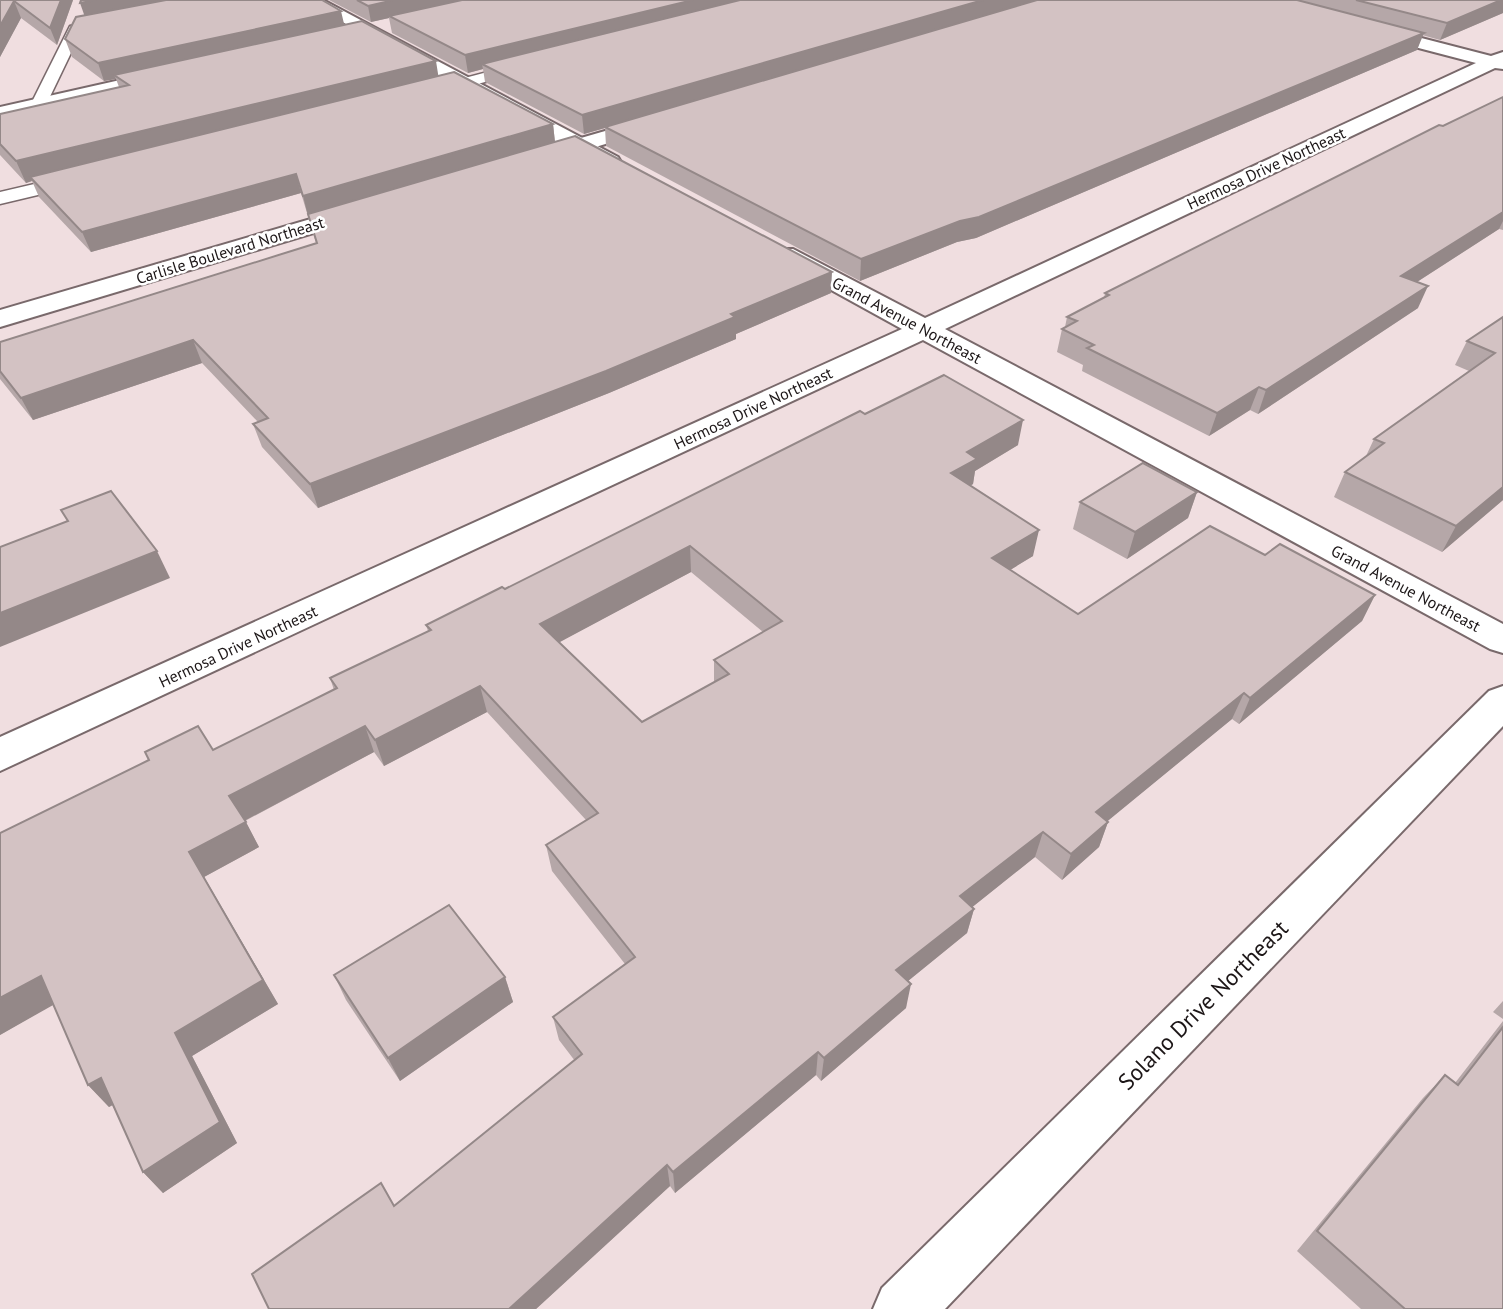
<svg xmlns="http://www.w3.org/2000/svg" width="1503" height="1309" viewBox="0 0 1503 1309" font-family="'PT Sans',sans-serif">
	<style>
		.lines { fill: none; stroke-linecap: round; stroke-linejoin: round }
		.service-casing { stroke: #79696b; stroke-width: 3 }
		.minor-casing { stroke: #79696b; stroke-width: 4 }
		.tertiary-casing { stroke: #79696b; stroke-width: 4 }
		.service { fill: #fff; fill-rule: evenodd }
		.minor { fill: #fff; fill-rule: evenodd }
		.tertiary { fill: #fff; fill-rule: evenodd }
		.wall { fill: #b5a7a8; fill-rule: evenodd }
		.shaded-wall { fill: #948888 }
		.building { fill: #d3c2c3; stroke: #948888; stroke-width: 2; fill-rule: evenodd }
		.labels { text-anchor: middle; stroke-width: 5; stroke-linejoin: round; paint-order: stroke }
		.far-street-label { font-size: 16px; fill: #1c1617; stroke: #fff }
		.near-street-label { font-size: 23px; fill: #1c1617; stroke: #fff }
	</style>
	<rect width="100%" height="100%" fill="#f0dee0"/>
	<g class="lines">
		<!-- service casing -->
		<g class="service-casing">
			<g id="service">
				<polygon points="98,20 103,21 103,27 81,32 45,107 33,107 31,104 70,26"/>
				<polygon points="525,62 530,64 530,70 433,96 425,91 427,88"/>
				<polygon points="77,174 86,180 84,184 0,204 0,192"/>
			</g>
		</g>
		<!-- minor casing -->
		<g class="minor-casing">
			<g id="minor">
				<polygon points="303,0 323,0 618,157 621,162 610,169 602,167"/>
				<polygon points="1371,25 1491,56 1503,52 1503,69 1495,68 945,329 1503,624 1503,653 1490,649 923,340 0,771 0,737 902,329 775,259 772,254 775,249 793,249 925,318 1476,63 1365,34 1362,30 1365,26"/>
				<polygon points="169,69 176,71 178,75 176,79 0,119 0,107"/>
				<polygon points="1503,686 1503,726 945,1309 873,1309 882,1288 1489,691"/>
			</g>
		</g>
		<!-- tertiary casing -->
		<g class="tertiary-casing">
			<g id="tertiary">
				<polygon points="657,116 664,118 667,122 664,126 537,165 526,158 529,153"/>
				<polygon points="362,204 370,206 374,211 370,216 0,327 0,310"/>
			</g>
		</g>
		<!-- service -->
		<use href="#service" class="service"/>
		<!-- minor -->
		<use href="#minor" class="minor"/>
		<!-- tertiary -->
		<use href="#tertiary" class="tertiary"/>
	</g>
	<!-- wall -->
	<g class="wall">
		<polygon points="0,0 73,0 57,45 21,18 0,57"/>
		<polygon points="329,0 1503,0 1503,13 1440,40 1422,35 1417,50 976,238 957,242 860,281 606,146 605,128 584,134 485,82 483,69 468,73 392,33 389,18 371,22"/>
		<polygon points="85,16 344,25 438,76 553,124 555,142 831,293 736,334 736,339 609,393 318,508 262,447 253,424 258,422 202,363 33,420 0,379 0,342 316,243 301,193 91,252 39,197 32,181 26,183 0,155 0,114 119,87 116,79 104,81 72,57 65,39"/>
		<polygon points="1503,97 1503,230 1499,229 1417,282 1418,308 1258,414 1250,410 1209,436 1082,371 1083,365 1057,352 1062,329 1065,327 1067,317 1104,298 1105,293 1443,126"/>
		<polygon points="1503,317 1503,500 1442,552 1334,497 1345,472 1366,456 1374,439 1469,371 1455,365 1467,341"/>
		<path d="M 865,414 L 1018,445 L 975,471 L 973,484 L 970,486 L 1033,556 L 1010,570 L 1078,614 L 1265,555 L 1375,595 L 1362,621 L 1239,724 L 1232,719 L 1107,821 L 1108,822 L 1099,847 L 1062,880 L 1035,857 L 972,907 L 974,909 L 967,933 L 908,981 L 906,1008 L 821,1081 L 816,1075 L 675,1193 L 670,1186 L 536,1309 L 269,1309 L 575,1061 L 559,1040 L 553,1017 L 625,964 L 552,871 L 546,845 L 586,820 L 487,712 L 384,766 L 374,752 L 245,821 L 259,847 L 204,877 L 278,1004 L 192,1056 L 237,1143 L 163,1193 L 143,1172 L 113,1105 L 109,1107 L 88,1085 L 53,1004 L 0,1035 L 0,833 L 213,750 L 334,690 L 330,678 L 428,631 L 426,625 L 505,589 ZM 691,572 L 763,632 L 714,660 L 714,682 L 642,722 L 559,642 Z"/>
		<polygon points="1197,492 1188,518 1127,559 1073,529 1080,502"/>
		<polygon points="334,975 505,977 513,1002 400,1081 346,1000"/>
		<polygon points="1503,1001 1503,1019 1493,1012"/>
		<polygon points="1503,1021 1503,1309 1361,1309 1297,1251 1423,1098 1445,1075 1455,1083"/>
	</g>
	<!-- shaded-wall -->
	<g class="shaded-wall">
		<polygon points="61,0 73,0 57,45 50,28"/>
		<polygon points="96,0 186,0 86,20 80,3"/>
		<polygon points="394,0 472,0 389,16 389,18 371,22 368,6"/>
		<polygon points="693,0 760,0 482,64 483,69 468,73 465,55"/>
		<polygon points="983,0 1037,0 605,127 605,128 584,134 582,115"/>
		<polygon points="1501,0 1503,0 1503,13 1440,40 1447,23"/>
		<polygon points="14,1 21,18 0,57 0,26"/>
		<polygon points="341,11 345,28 114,75 116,79 104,81 98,63"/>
		<polygon points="1424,33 1417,50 976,238 957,242 860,281 861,259"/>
		<polygon points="436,61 439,80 30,177 32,181 26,183 16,161"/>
		<polygon points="553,124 555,143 308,216 303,196"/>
		<polygon points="296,174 301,193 91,252 82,232"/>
		<polygon points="1503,212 1503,221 1499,229 1392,298 1401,276"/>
		<polygon points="832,272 831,293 736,334 736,339 609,393 318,508 310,484 731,314"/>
		<polygon points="1428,286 1418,308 1258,414 1266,390"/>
		<polygon points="193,340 202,363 33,420 21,398"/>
		<polygon points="1259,387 1250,410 1209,436 1217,413"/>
		<polygon points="1023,420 1018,445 975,471 973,484 947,499 951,473 967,452"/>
		<polygon points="1503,487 1503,500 1442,552 1456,526"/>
		<polygon points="1197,492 1188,518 1127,559 1135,532"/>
		<polygon points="1039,530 1033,556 987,584 992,558"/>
		<polygon points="690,546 691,572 545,650 540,624"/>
		<polygon points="157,551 170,578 0,647 0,613"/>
		<polygon points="1375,595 1362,621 1239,724 1250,698"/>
		<polygon points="480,686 487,712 384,766 375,740"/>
		<polygon points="1244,693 1232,719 1087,838 1096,812"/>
		<polygon points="365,726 374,752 242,822 229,796"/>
		<polygon points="246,822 259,847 204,877 278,1004 192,1056 237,1143 163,1193 143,1172 175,1033 189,852"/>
		<polygon points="1108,822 1099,847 1062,880 1071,854"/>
		<polygon points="1043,832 1035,857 955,921 960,896"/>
		<polygon points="974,909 967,933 892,994 896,970"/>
		<polygon points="41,976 62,1000 0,1035 0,998"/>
		<polygon points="505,977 513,1002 400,1081 388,1058"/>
		<polygon points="911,984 906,1008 821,1081 824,1058"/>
		<polygon points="818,1052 816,1075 675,1193 673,1172"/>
		<polygon points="101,1078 121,1100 109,1107 88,1085"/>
		<polygon points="667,1165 670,1186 536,1309 509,1309"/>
	</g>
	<!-- building -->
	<g class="building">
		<polygon points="0,0 61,0 50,28 14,1 0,26"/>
		<polygon points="81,0 96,0 80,3"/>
		<polygon points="166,0 322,0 341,11 98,63 65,39 76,17"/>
		<polygon points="357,0 394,0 368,6"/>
		<polygon points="462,0 693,0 465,55 389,16"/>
		<polygon points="740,0 983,0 582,115 482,64"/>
		<polygon points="1037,0 1297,0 1424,33 979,217 960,221 861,259 605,127"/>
		<polygon points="1356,0 1501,0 1447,23"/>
		<polygon points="362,21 436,61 16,161 0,144 0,114 129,85 114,75"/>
		<polygon points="454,72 553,124 303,196 296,174 82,232 30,177"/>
		<polygon points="1503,97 1503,212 1401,276 1428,286 1266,390 1259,387 1217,413 1087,348 1094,345 1062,329 1077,321 1067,317 1109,295 1105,293 1439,125 1443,126"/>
		<polygon points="575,136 832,272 731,314 735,317 606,371 310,484 253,424 268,418 193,340 21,398 0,371 0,342 317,243 308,214"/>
		<polygon points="1503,317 1503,487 1456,526 1345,472 1384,443 1374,439 1495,353 1467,341"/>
		<path d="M 944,375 L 1023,420 L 967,452 L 977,459 L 951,473 L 1039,530 L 992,558 L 1078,614 L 1210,526 L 1265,555 L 1280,544 L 1375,595 L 1250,698 L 1244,693 L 1096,812 L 1108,822 L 1071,854 L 1043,832 L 960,896 L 974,909 L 896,970 L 911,984 L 824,1058 L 818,1052 L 673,1172 L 667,1165 L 509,1309 L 269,1309 L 252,1274 L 381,1183 L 394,1206 L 582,1054 L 553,1017 L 635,957 L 546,845 L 598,813 L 480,686 L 375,740 L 365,726 L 229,796 L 246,822 L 189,852 L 263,980 L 175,1033 L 220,1122 L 143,1172 L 101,1078 L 88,1085 L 41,976 L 0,998 L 0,833 L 149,760 L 145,752 L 198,726 L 213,750 L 337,688 L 330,678 L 431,630 L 426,625 L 502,587 L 505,589 L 860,411 L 865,414 ZM 690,546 L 782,621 L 714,660 L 729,674 L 642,722 L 540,624 Z"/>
		<polygon points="1143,463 1197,492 1135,532 1080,502"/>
		<polygon points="111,491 157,551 0,613 0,547 68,521 61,510"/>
		<polygon points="449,905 505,977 388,1058 334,975"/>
		<polygon points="1503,1027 1503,1309 1405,1309 1317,1231 1445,1075 1458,1085"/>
	</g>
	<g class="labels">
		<!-- far-street labels -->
		<g class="far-street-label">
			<text transform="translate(1266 168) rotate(-25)" y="6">Hermosa Drive Northeast</text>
			<text transform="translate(230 250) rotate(-17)" y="6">Carlisle Boulevard Northeast</text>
			<text transform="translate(907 320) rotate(28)" y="6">Grand Avenue Northeast</text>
			<text transform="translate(753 408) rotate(-25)" y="6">Hermosa Drive Northeast</text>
			<text transform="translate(1406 588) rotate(28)" y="6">Grand Avenue Northeast</text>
			<text transform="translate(238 646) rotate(-25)" y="6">Hermosa Drive Northeast</text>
		</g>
		<!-- near-street labels -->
		<g class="near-street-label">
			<text transform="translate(1203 1005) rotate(-45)" y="8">Solano Drive Northeast</text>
		</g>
	</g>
</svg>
